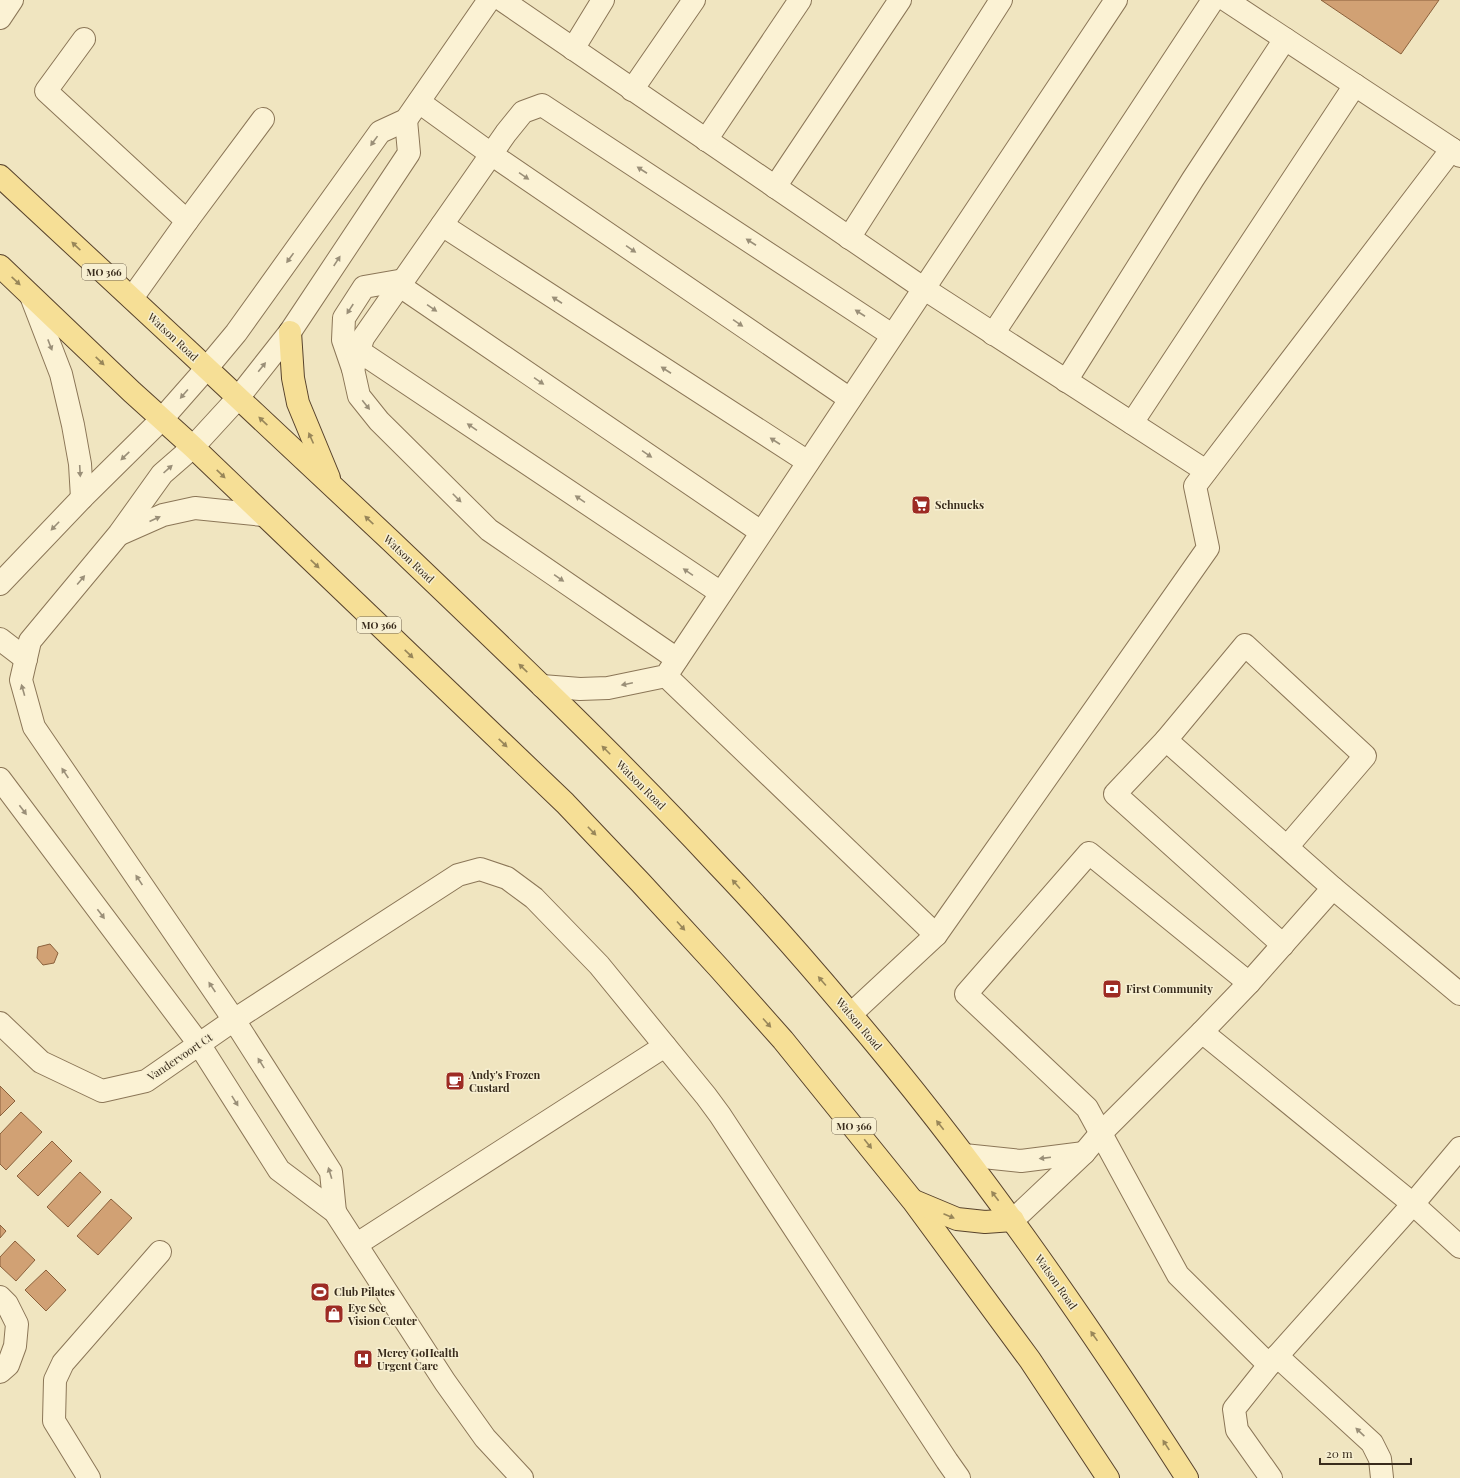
<svg xmlns="http://www.w3.org/2000/svg" width="1460" height="1478" viewBox="0 0 1460 1478" font-family="'Playfair Display',serif">
	<style>
		.building { fill: #d1a174; stroke: #8b613c }
		.lines { fill: none; stroke-linecap: round; stroke-linejoin: round }
		.minor-casing { stroke: #8b7657; stroke-width: 24 }
		.major-casing { stroke: #58432c; stroke-width: 24 }
		.minor { stroke: #fbf2d4; stroke-width: 22 }
		.major { stroke: #f6df96; stroke-width: 22 }
		.oneway { fill: #9a8f78 }
		.oneway2 { fill: #988659 }
		.labels { text-anchor: middle; stroke-width: 3; stroke-linejoin: round; paint-order: stroke }
		.shield { fill: #f7efd1; stroke: #726652; stroke-width: 1 }
		.shield-label { font-size: 10px; font-weight: bold; fill: #392c1c }
		.street-label { font-size: 11px; fill: #392c1c; stroke: #f7efd1 }
		.poi-label { font-size: 11px; font-weight: bold; fill: #392c1c; stroke: #f7efd1; text-anchor: start }
	</style>
	<rect width="100%" height="100%" fill="#f0e5c0"/>
	<!-- building -->
	<g class="building">
		<polygon points="1321,0 1439,0 1401,54"/>
		<polygon points="50,944 58,953 54,963 43,965 37,958 38,947"/>
		<polygon points="0,1086 15,1101 0,1116"/>
		<polygon points="21,1112 42,1132 6,1170 0,1164 0,1134"/>
		<polygon points="52,1141 72,1161 38,1196 17,1176"/>
		<polygon points="80,1172 101,1192 68,1227 47,1207"/>
		<polygon points="111,1199 132,1218 98,1255 77,1236"/>
		<polygon points="0,1225 6,1231 0,1238"/>
		<polygon points="15,1241 35,1260 16,1281 0,1266 0,1257"/>
		<polygon points="46,1270 66,1290 46,1311 25,1290"/>
	</g>
	<g class="lines">
		<!-- minor casing -->
		<g class="minor-casing">
			<g id="minor">
				<polyline points="502,0 923,288 1206,471"/>
				<polyline points="1226,0 1452,149"/>
				<polyline points="0,18 12,0"/>
				<polyline points="84,39 46,91 187,221"/>
				<polyline points="573,49 603,0"/>
				<polyline points="632,90 694,0"/>
				<polyline points="419,102 491,154 850,399"/>
				<polyline points="706,140 800,0"/>
				<polyline points="775,187 900,0"/>
				<polyline points="442,225 808,462"/>
				<polyline points="849,238 1001,0"/>
				<polyline points="404,280 364,287 344,318 343,340 353,369 359,396 379,421 489,530 677,659"/>
				<polyline points="400,286 761,532"/>
				<polyline points="31,296 61,374 73,425 80,464 82,498"/>
				<polyline points="132,298 187,221 263,119"/>
				<polyline points="993,334 1213,0"/>
				<polyline points="359,351 721,593"/>
				<polyline points="353,369 363,338 506,133 523,112 542,105 892,335"/>
				<polyline points="1066,381 1193,179 1285,39"/>
				<polyline points="1132,423 1355,85"/>
				<polyline points="120,534 163,515 195,508 263,515"/>
				<polyline points="0,584 82,498 162,419 206,369 236,333 380,132 406,120 489,0"/>
				<polyline points="0,639 26,659"/>
				<polyline points="666,676 936,935"/>
				<polyline points="542,686 580,689 608,688 666,676 1116,0"/>
				<polyline points="1166,740 1115,794 1283,945"/>
				<polyline points="0,779 199,1044 279,1170 335,1212 445,1382 485,1438 522,1478"/>
				<polyline points="1287,847 1365,756 1245,645 1166,740 1333,888 1249,983 1089,853 966,994 1087,1108 1178,1275 1269,1365 1413,1204 1460,1148"/>
				<polyline points="1333,888 1460,994"/>
				<polyline points="851,1014 936,935 1208,548 1195,486 1452,149 1460,156"/>
				<polyline points="0,1023 41,1062 102,1091 146,1081 234,1020 458,875 480,869 507,878 534,898 599,965 706,1096 720,1115 947,1461 959,1478"/>
				<polyline points="1202,1032 1249,983"/>
				<polyline points="964,1155 1021,1161 1084,1153"/>
				<polyline points="335,1212 331,1172 234,1020 34,727 21,680 30,641 119,534 162,474 193,447 238,398 290,332 409,153 406,120"/>
				<polyline points="1013,1220 1084,1153 1100,1134 1202,1032 1413,1204 1460,1247"/>
				<polyline points="357,1244 665,1046"/>
				<polyline points="0,1297 7,1304 17,1324 15,1346 8,1365 0,1372"/>
				<polyline points="1277,1356 1372,1443 1380,1459 1382,1478"/>
				<polyline points="1269,1365 1234,1409 1237,1430 1271,1478"/>
				<polyline points="89,1478 54,1421 55,1380 63,1363 160,1252"/>
			</g>
		</g>
		<!-- major casing -->
		<g class="major-casing">
			<g id="major">
				<path d="M 0,176 C 130,297 261,418 390,540 C 501,646 613,752 718,865 C 763,912 806,961 848,1011 C 973,1157 1083,1316 1187,1478"/>
				<polyline points="0,266 132,392 193,447 565,803 641,883 719,968 783,1040 913,1201 1030,1360 1108,1478"/>
				<polyline points="290,332 293,378 298,403 329,478"/>
				<polyline points="914,1201 957,1219 985,1222 1013,1220"/>
			</g>
		</g>
		<!-- minor -->
		<use href="#minor" class="minor"/>
		<!-- major -->
		<use href="#major" class="major"/>
	</g>
	<!-- one-way arrows -->
	<defs><path id="oneway-solid" d="M-6-.8H1V-3.2L6.5 0L1 3.2V.8H-6Z"/></defs>
	<g class="oneway">
		<use href="#oneway-solid" transform="translate(374 141) rotate(126)"/>
		<use href="#oneway-solid" transform="translate(642 170) rotate(-147)"/>
		<use href="#oneway-solid" transform="translate(524 176) rotate(34)"/>
		<use href="#oneway-solid" transform="translate(751 242) rotate(-147)"/>
		<use href="#oneway-solid" transform="translate(631 249) rotate(34)"/>
		<use href="#oneway-solid" transform="translate(290 258) rotate(126)"/>
		<use href="#oneway-solid" transform="translate(337 261) rotate(-57)"/>
		<use href="#oneway-solid" transform="translate(557 300) rotate(-147)"/>
		<use href="#oneway-solid" transform="translate(432 308) rotate(34)"/>
		<use href="#oneway-solid" transform="translate(350 309) rotate(123)"/>
		<use href="#oneway-solid" transform="translate(860 313) rotate(-147)"/>
		<use href="#oneway-solid" transform="translate(738 323) rotate(34)"/>
		<use href="#oneway-solid" transform="translate(50 345) rotate(69)"/>
		<use href="#oneway-solid" transform="translate(262 367) rotate(-51)"/>
		<use href="#oneway-solid" transform="translate(666 370) rotate(-147)"/>
		<use href="#oneway-solid" transform="translate(539 381) rotate(34)"/>
		<use href="#oneway-solid" transform="translate(184 394) rotate(131)"/>
		<use href="#oneway-solid" transform="translate(366 405) rotate(51)"/>
		<use href="#oneway-solid" transform="translate(472 427) rotate(-146)"/>
		<use href="#oneway-solid" transform="translate(775 441) rotate(-147)"/>
		<use href="#oneway-solid" transform="translate(647 454) rotate(34)"/>
		<use href="#oneway-solid" transform="translate(125 456) rotate(136)"/>
		<use href="#oneway-solid" transform="translate(168 469) rotate(-42)"/>
		<use href="#oneway-solid" transform="translate(80 471) rotate(87)"/>
		<use href="#oneway-solid" transform="translate(457 498) rotate(45)"/>
		<use href="#oneway-solid" transform="translate(580 499) rotate(-146)"/>
		<use href="#oneway-solid" transform="translate(155 519) rotate(-24)"/>
		<use href="#oneway-solid" transform="translate(55 526) rotate(134)"/>
		<use href="#oneway-solid" transform="translate(688 572) rotate(-146)"/>
		<use href="#oneway-solid" transform="translate(559 578) rotate(35)"/>
		<use href="#oneway-solid" transform="translate(81 580) rotate(-50)"/>
		<use href="#oneway-solid" transform="translate(627 684) rotate(168)"/>
		<use href="#oneway-solid" transform="translate(23 690) rotate(-106)"/>
		<use href="#oneway-solid" transform="translate(65 773) rotate(-124)"/>
		<use href="#oneway-solid" transform="translate(23 810) rotate(53)"/>
		<use href="#oneway-solid" transform="translate(139 880) rotate(-124)"/>
		<use href="#oneway-solid" transform="translate(101 914) rotate(53)"/>
		<use href="#oneway-solid" transform="translate(212 987) rotate(-124)"/>
		<use href="#oneway-solid" transform="translate(261 1063) rotate(-122)"/>
		<use href="#oneway-solid" transform="translate(235 1101) rotate(58)"/>
		<use href="#oneway-solid" transform="translate(1045 1158) rotate(173)"/>
		<use href="#oneway-solid" transform="translate(330 1173) rotate(-107)"/>
		<use href="#oneway-solid" transform="translate(1360 1432) rotate(-137)"/>
	</g>
	<g class="oneway2">
		<use href="#oneway-solid" transform="translate(76 246) rotate(-137)"/>
		<use href="#oneway-solid" transform="translate(16 281) rotate(43)"/>
		<use href="#oneway-solid" transform="translate(100 361) rotate(44)"/>
		<use href="#oneway-solid" transform="translate(263 421) rotate(-137)"/>
		<use href="#oneway-solid" transform="translate(311 438) rotate(-114)"/>
		<use href="#oneway-solid" transform="translate(221 474) rotate(44)"/>
		<use href="#oneway-solid" transform="translate(369 520) rotate(-137)"/>
		<use href="#oneway-solid" transform="translate(315 564) rotate(44)"/>
		<use href="#oneway-solid" transform="translate(409 654) rotate(44)"/>
		<use href="#oneway-solid" transform="translate(523 668) rotate(-136)"/>
		<use href="#oneway-solid" transform="translate(503 743) rotate(44)"/>
		<use href="#oneway-solid" transform="translate(606 750) rotate(-135)"/>
		<use href="#oneway-solid" transform="translate(592 831) rotate(46)"/>
		<use href="#oneway-solid" transform="translate(736 884) rotate(-132)"/>
		<use href="#oneway-solid" transform="translate(681 926) rotate(48)"/>
		<use href="#oneway-solid" transform="translate(822 981) rotate(-131)"/>
		<use href="#oneway-solid" transform="translate(767 1023) rotate(48)"/>
		<use href="#oneway-solid" transform="translate(940 1125) rotate(-128)"/>
		<use href="#oneway-solid" transform="translate(868 1144) rotate(51)"/>
		<use href="#oneway-solid" transform="translate(995 1196) rotate(-127)"/>
		<use href="#oneway-solid" transform="translate(949 1216) rotate(23)"/>
		<use href="#oneway-solid" transform="translate(1094 1336) rotate(-125)"/>
		<use href="#oneway-solid" transform="translate(1166 1445) rotate(-123)"/>
	</g>
	<!-- icons -->
	<defs>
		<g id="supermarket-square" transform="scale(1)"><rect x="-9" y="-9" width="18" height="18" rx="4" fill="#9d2b24" stroke="#f7efd1"/><path d="M-6-5.5h2.5l.6 2H6L4.5 2H-2.5L-4.4-4H-6ZM-1.5 3.2a1.3 1.3 0 1 0 .1 0ZM3 3.2a1.3 1.3 0 1 0 .1 0Z" fill="#fff"/></g>
		<g id="bank-square" transform="scale(1)"><rect x="-9" y="-9" width="18" height="18" rx="4" fill="#9d2b24" stroke="#f7efd1"/><path d="M-6-4H6V4H-6ZM0-2.3a2.3 2.3 0 1 0 0 4.6a2.3 2.3 0 1 0 0-4.6Z" fill="#fff"/></g>
		<g id="cafe-square" transform="scale(1)"><rect x="-9" y="-9" width="18" height="18" rx="4" fill="#9d2b24" stroke="#f7efd1"/><path d="M-5.5-4.5H6V0H3Q3 3.5 0 3.5H-2.5Q-5.5 3.5-5.5 0ZM3-3.2v2h1.7v-2ZM-6 4.5H4V6H-6Z" fill="#fff"/></g>
		<g id="stadium-square" transform="scale(1)"><rect x="-9" y="-9" width="18" height="18" rx="4" fill="#9d2b24" stroke="#f7efd1"/><path d="M0-5a6.5 5 0 1 0 0 10a6.5 5 0 1 0 0-10ZM-3.5-1.8h7v3.6h-7Z" fill="#fff"/></g>
		<g id="shop-square" transform="scale(1)"><rect x="-9" y="-9" width="18" height="18" rx="4" fill="#9d2b24" stroke="#f7efd1"/><path d="M-5-2.5h2.3a2.7 3.5 0 0 1 5.4 0H5L5.5 6h-11ZM-1.5-2.5h3a1.5 2.3 0 0 0-3 0Z" fill="#fff"/></g>
		<g id="hospital-square" transform="scale(1)"><rect x="-9" y="-9" width="18" height="18" rx="4" fill="#9d2b24" stroke="#f7efd1"/><path d="M-5-5h3v3.5h4V-5h3V5h-3V1.5h-4V5h-3Z" fill="#fff"/></g>
	</defs>
	<g fill-rule="evenodd">
		<use href="#supermarket-square" x="921" y="505"/>
		<use href="#bank-square" x="1112" y="989"/>
		<use href="#cafe-square" x="455" y="1081"/>
		<use href="#stadium-square" x="320" y="1292"/>
		<use href="#shop-square" x="334" y="1314"/>
		<use href="#hospital-square" x="363" y="1359"/>
	</g>
	<g class="labels">
		<!-- shield labels -->
		<g class="shield">
			<rect x="82" y="264" width="44" height="16" rx="3"/>
			<rect x="357" y="617" width="44" height="16" rx="3"/>
			<rect x="832" y="1118" width="44" height="16" rx="3"/>
		</g>
		<g class="shield-label">
			<text x="104" y="276">MO 366</text>
			<text x="379" y="629">MO 366</text>
			<text x="854" y="1130">MO 366</text>
		</g>
		<!-- street labels -->
		<g class="street-label">
			<text transform="translate(173 337) rotate(43)" y="4">Watson Road</text>
			<text transform="translate(409 559) rotate(43)" y="4">Watson Road</text>
			<text transform="translate(641 785) rotate(45)" y="4">Watson Road</text>
			<text transform="translate(859 1024) rotate(50)" y="4">Watson Road</text>
			<text transform="translate(180 1057) rotate(-34)" y="4">Vandervoort Ct</text>
			<text transform="translate(1056 1282) rotate(55)" y="4">Watson Road</text>
		</g>
		<!-- poi labels -->
		<g class="poi-label">
			<text x="935" y="509">Schnucks</text>
			<text x="1126" y="993">First Community</text>
			<text x="469" y="1079">Andy's Frozen<tspan x="469" dy="13">Custard</tspan></text>
			<text x="334" y="1296">Club Pilates</text>
			<text x="348" y="1312">Eye See<tspan x="348" dy="13">Vision Center</tspan></text>
			<text x="377" y="1357">Mercy GoHealth<tspan x="377" dy="13">Urgent Care</tspan></text>
		</g>
	</g>
	<!-- scale -->
	<path d="M1320 1458v6h91v-6" fill="none" stroke="#392c1c" stroke-width="2"/>
	<text x="1326" y="1458" font-size="12" fill="#392c1c" stroke="#f7efd1" stroke-width="3" paint-order="stroke">20 m</text>
</svg>
